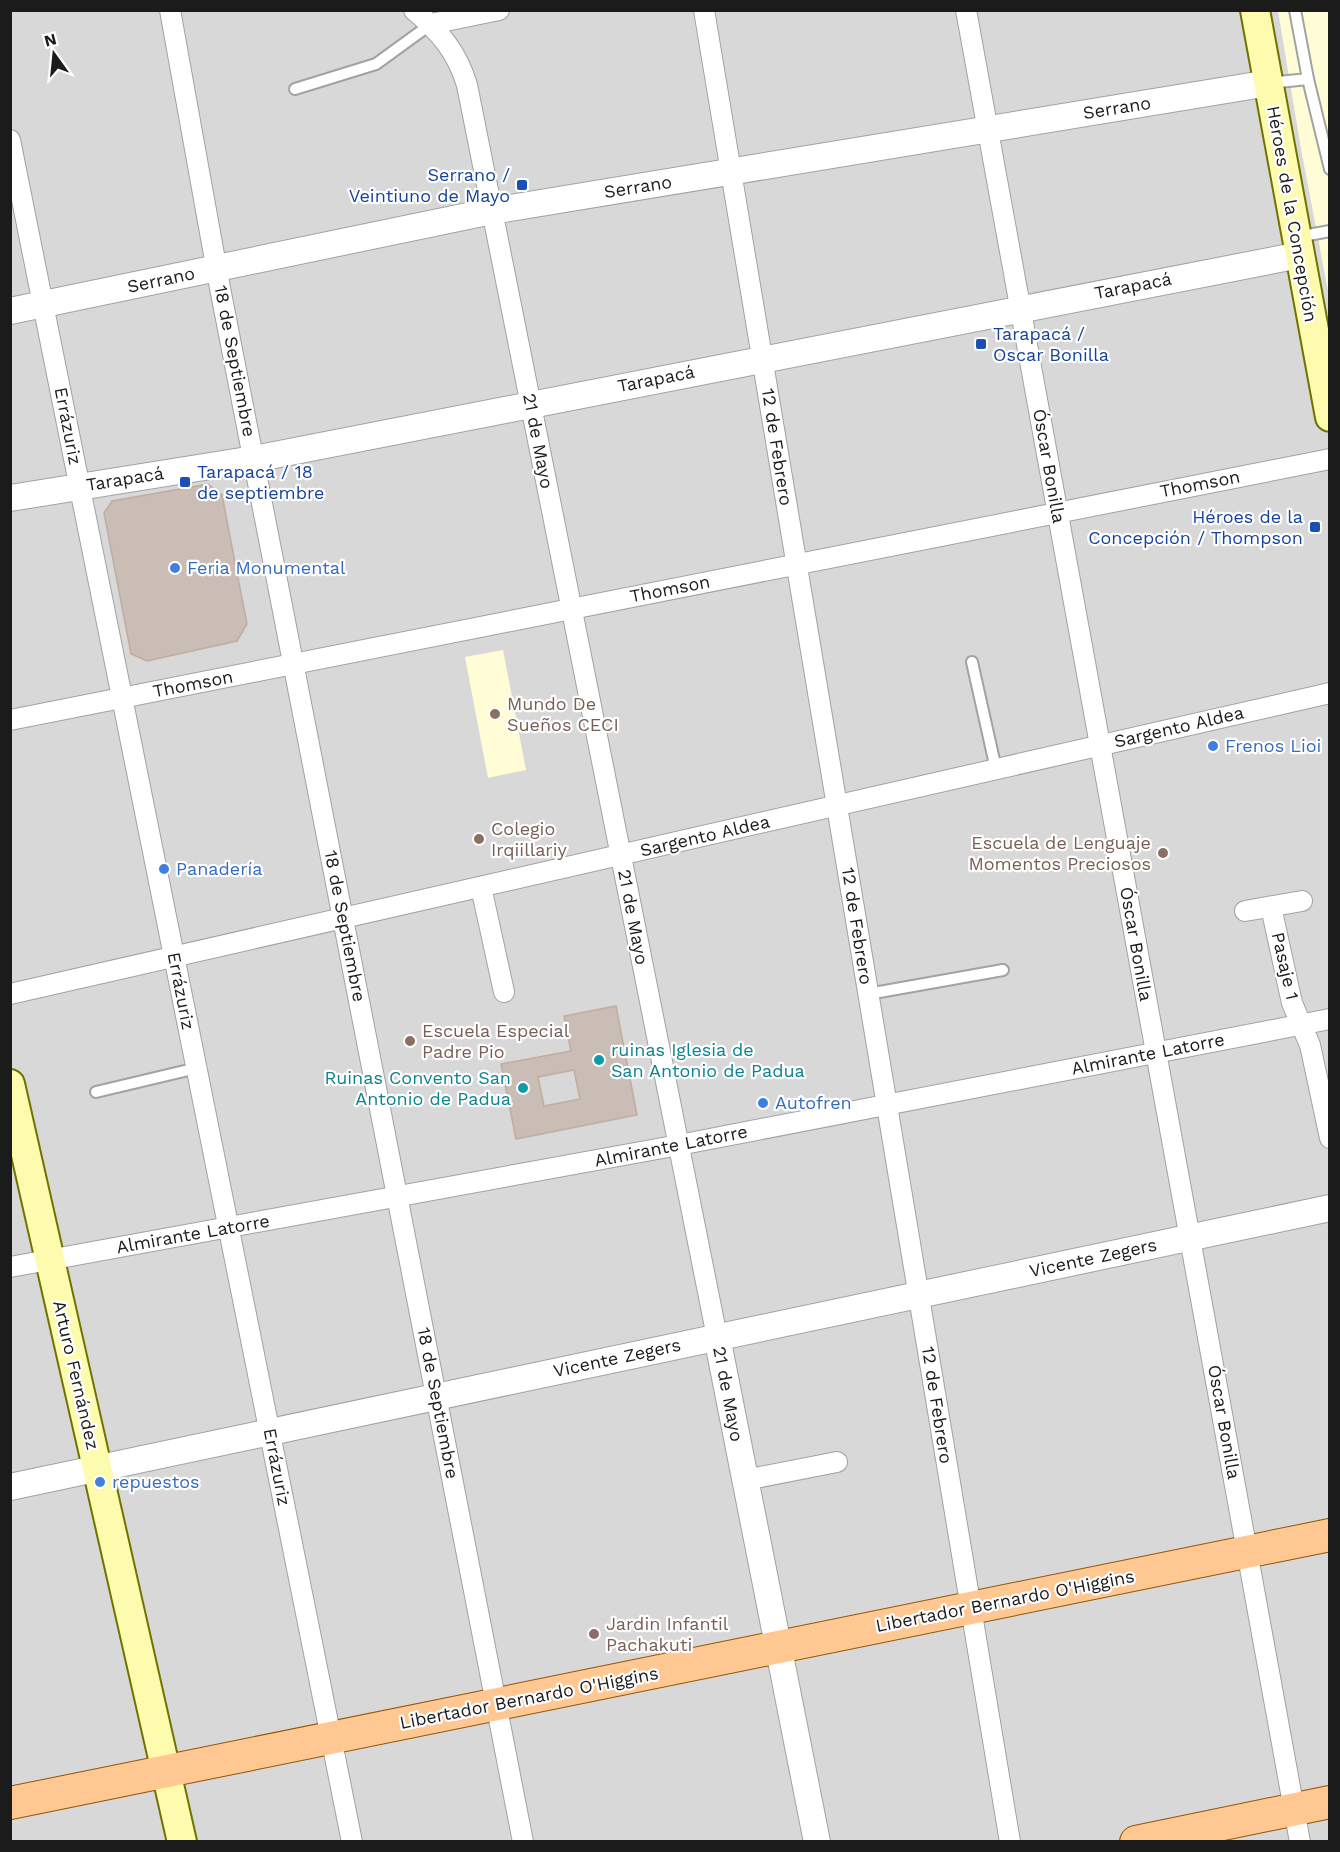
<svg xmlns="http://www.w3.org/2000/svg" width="1340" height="1852" viewBox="0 0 1340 1852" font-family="'Work Sans',sans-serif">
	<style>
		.residential { fill: #d9d8d8 }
		.education { fill: #fffcd6 }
		.building { fill: #c9bdb5; stroke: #c0aca1; stroke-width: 1.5; fill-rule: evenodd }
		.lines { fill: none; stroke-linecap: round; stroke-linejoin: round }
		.service-casing { stroke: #a2a2a2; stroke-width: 14 }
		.minor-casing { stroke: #a2a2a2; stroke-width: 22 }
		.tertiary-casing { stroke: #a2a2a2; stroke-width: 28 }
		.secondary-casing { stroke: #707300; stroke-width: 32 }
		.primary-casing { stroke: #915500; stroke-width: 34 }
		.service { stroke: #fff; stroke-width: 10 }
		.minor { stroke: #fff; stroke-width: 20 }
		.tertiary { stroke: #fff; stroke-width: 26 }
		.secondary { stroke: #fdfbad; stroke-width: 28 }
		.primary { stroke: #ffc792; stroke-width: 32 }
		.transit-dot { fill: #1a4fb4; stroke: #fff; stroke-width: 2 }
		.shop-dot { fill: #3f7fe0; stroke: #fff; stroke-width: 2 }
		.education-dot { fill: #8d6e63; stroke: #fff; stroke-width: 2 }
		.culture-dot { fill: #0f9aa8; stroke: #fff; stroke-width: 2 }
		.labels { text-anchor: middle; stroke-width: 4.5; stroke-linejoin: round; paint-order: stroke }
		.street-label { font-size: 18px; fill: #1b1b1b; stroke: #fff }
		.transit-label { font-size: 18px; fill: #164399; stroke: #fff; text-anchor: end }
		.shop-label { font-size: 18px; fill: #366cbe; stroke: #fff; text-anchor: start }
		.education-label { font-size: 18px; fill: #785e54; stroke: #fff; text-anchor: start }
		.culture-label { font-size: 18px; fill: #0d838f; stroke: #fff; text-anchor: start }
	</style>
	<rect width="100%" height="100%" fill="#ede7df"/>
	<!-- residential -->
	<rect class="residential" x="11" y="11" width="1318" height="1830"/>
	<!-- education -->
	<g class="education">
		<polygon points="1278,11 1329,11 1329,296 1301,149"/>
		<polygon points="503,650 526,770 488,778 465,657"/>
	</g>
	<!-- building -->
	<g class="building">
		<polygon points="208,484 222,495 247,624 237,641 147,661 131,654 104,513 112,501"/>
		<path d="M 616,1006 L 637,1115 L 516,1139 L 501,1064 L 571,1051 L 564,1016 ZM 574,1070 L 580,1099 L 544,1106 L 538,1077 Z"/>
	</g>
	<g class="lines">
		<!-- service casing -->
		<g class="service-casing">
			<g id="service">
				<polyline points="1308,79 1330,169"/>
				<polyline points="1269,83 1308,79 1295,10"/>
				<polyline points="295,89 376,64 431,24"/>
				<polyline points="1297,237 1330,231"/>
				<polyline points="972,662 996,769"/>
				<polyline points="868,994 1003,970"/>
				<polyline points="96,1092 197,1068"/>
			</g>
		</g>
		<!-- minor casing -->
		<g class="minor-casing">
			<g id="minor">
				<polyline points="170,10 220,288 523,1842"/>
				<path d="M 414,10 C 440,32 457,52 467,85 L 717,1337"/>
				<polyline points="704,10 1010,1842"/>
				<polyline points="966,10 1300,1842"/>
				<polyline points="431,24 499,10"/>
				<polyline points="10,140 352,1842"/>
				<polyline points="10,720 1330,459"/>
				<polyline points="481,887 504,992"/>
				<polyline points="1271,907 1292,1003 1310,1045 1330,1138"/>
				<polyline points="1245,911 1302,901"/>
				<polyline points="10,994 1330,693"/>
				<polyline points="10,1267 679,1145 1330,1019"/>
				<polyline points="745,1480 837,1462"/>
			</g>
		</g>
		<!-- tertiary casing -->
		<g class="tertiary-casing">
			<g id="tertiary">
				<polyline points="10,311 492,211 1269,83"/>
				<polyline points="10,498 254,459 1300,255"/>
				<polyline points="717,1337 817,1842"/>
				<polyline points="10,1487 1330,1208"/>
			</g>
		</g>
		<!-- secondary casing -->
		<g class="secondary-casing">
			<g id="secondary">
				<polyline points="1255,10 1330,417"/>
				<polyline points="10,1084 182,1842"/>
			</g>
		</g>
		<!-- primary casing -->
		<g class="primary-casing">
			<g id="primary">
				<polyline points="10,1803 1330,1535"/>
				<polyline points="1136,1842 1330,1802"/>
			</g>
		</g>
		<!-- service -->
		<use href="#service" class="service"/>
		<!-- minor -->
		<use href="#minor" class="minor"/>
		<!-- tertiary -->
		<use href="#tertiary" class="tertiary"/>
		<!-- secondary -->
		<use href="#secondary" class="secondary"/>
		<!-- primary -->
		<use href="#primary" class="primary"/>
	</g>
	<!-- markers -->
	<g class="transit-dot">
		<rect x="516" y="179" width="12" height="12" rx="3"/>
		<rect x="975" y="338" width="12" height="12" rx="3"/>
		<rect x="179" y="476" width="12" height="12" rx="3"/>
		<rect x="1309" y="521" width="12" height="12" rx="3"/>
	</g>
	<g class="shop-dot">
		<circle cx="175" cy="568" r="6"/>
		<circle cx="1213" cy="746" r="6"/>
		<circle cx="164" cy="869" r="6"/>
		<circle cx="763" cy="1103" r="6"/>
		<circle cx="100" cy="1482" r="6"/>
	</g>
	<g class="education-dot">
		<circle cx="495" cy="714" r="6"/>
		<circle cx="479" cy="839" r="6"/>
		<circle cx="1163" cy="853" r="6"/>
		<circle cx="410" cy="1041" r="6"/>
		<circle cx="594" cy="1634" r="6"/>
	</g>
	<g class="culture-dot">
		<circle cx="599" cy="1060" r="6"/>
		<circle cx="523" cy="1088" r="6"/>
	</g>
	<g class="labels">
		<!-- street labels -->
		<g class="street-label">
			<text transform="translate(1117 108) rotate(-9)" y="6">Serrano</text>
			<text transform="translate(638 187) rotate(-9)" y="6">Serrano</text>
			<text transform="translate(1292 214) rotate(80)" y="6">Héroes de la Concepción</text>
			<text transform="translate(161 280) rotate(-12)" y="6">Serrano</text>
			<text transform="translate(1133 286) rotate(-11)" y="6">Tarapacá</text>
			<text transform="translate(235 361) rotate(79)" y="6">18 de Septiembre</text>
			<text transform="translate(656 379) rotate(-11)" y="6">Tarapacá</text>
			<text transform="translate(68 426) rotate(79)" y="6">Errázuriz</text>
			<text transform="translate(538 441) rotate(79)" y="6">21 de Mayo</text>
			<text transform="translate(777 447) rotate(81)" y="6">12 de Febrero</text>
			<text transform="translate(1049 466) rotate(80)" y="6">Óscar Bonilla</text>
			<text transform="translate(125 479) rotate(-9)" y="6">Tarapacá</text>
			<text transform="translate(1200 484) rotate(-11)" y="6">Thomson</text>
			<text transform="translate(670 589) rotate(-11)" y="6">Thomson</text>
			<text transform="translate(193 684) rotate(-11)" y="6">Thomson</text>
			<text transform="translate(1179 727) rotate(-13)" y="6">Sargento Aldea</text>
			<text transform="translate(705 836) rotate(-13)" y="6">Sargento Aldea</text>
			<text transform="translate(633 917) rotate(79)" y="6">21 de Mayo</text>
			<text transform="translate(345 926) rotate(79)" y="6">18 de Septiembre</text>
			<text transform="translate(857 926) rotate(81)" y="6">12 de Febrero</text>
			<text transform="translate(1136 944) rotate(80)" y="6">Óscar Bonilla</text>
			<text transform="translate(1285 966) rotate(77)" y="6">Pasaje 1</text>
			<text transform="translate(181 991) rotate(79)" y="6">Errázuriz</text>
			<text transform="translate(1148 1054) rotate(-11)" y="6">Almirante Latorre</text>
			<text transform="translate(671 1146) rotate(-11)" y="6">Almirante Latorre</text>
			<text transform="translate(193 1234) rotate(-10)" y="6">Almirante Latorre</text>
			<text transform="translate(1093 1258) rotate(-12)" y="6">Vicente Zegers</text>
			<text transform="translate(617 1358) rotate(-12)" y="6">Vicente Zegers</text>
			<text transform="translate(76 1375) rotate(77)" y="6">Arturo Fernández</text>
			<text transform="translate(728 1394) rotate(79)" y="6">21 de Mayo</text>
			<text transform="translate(438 1403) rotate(79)" y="6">18 de Septiembre</text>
			<text transform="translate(937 1405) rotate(81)" y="6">12 de Febrero</text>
			<text transform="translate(1224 1422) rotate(80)" y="6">Óscar Bonilla</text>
			<text transform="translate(277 1467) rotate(79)" y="6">Errázuriz</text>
			<text transform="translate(1005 1601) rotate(-11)" y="6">Libertador Bernardo O'Higgins</text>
			<text transform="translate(529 1698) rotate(-11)" y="6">Libertador Bernardo O'Higgins</text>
		</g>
		<!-- transit labels -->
		<g class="transit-label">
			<text x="510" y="181">Serrano /<tspan x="510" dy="21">Veintiuno de Mayo</tspan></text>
			<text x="993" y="340" text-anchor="start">Tarapacá /<tspan x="993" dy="21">Oscar Bonilla</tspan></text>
			<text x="197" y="478" text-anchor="start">Tarapacá / 18<tspan x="197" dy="21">de septiembre</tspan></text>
			<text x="1303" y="523">Héroes de la<tspan x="1303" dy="21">Concepción / Thompson</tspan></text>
		</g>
		<!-- shop labels -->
		<g class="shop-label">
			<text x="187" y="574">Feria Monumental</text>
			<text x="1225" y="752">Frenos Lioi</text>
			<text x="176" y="875">Panadería</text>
			<text x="775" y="1109">Autofren</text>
			<text x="112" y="1488">repuestos</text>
		</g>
		<!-- education labels -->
		<g class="education-label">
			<text x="507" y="710">Mundo De<tspan x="507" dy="21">Sueños CECI</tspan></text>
			<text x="491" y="835">Colegio<tspan x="491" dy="21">Irqiillariy</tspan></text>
			<text x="1151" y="849" text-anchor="end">Escuela de Lenguaje<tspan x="1151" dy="21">Momentos Preciosos</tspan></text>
			<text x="422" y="1037">Escuela Especial<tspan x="422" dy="21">Padre Pio</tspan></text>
			<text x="606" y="1630">Jardin Infantil<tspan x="606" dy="21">Pachakuti</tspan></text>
		</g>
		<!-- culture labels -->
		<g class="culture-label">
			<text x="611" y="1056">ruinas Iglesia de<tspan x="611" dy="21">San Antonio de Padua</tspan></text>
			<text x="511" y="1084" text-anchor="end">Ruinas Convento San<tspan x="511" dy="21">Antonio de Padua</tspan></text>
		</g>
	</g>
	<!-- border -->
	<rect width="1340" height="1852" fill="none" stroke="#1b1b1b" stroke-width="24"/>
	<!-- north arrow -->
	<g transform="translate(54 54) rotate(345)" stroke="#ffffff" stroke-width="4.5" paint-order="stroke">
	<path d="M0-4.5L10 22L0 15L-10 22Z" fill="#1b1b1b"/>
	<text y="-9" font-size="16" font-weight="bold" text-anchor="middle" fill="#1b1b1b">N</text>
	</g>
</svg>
